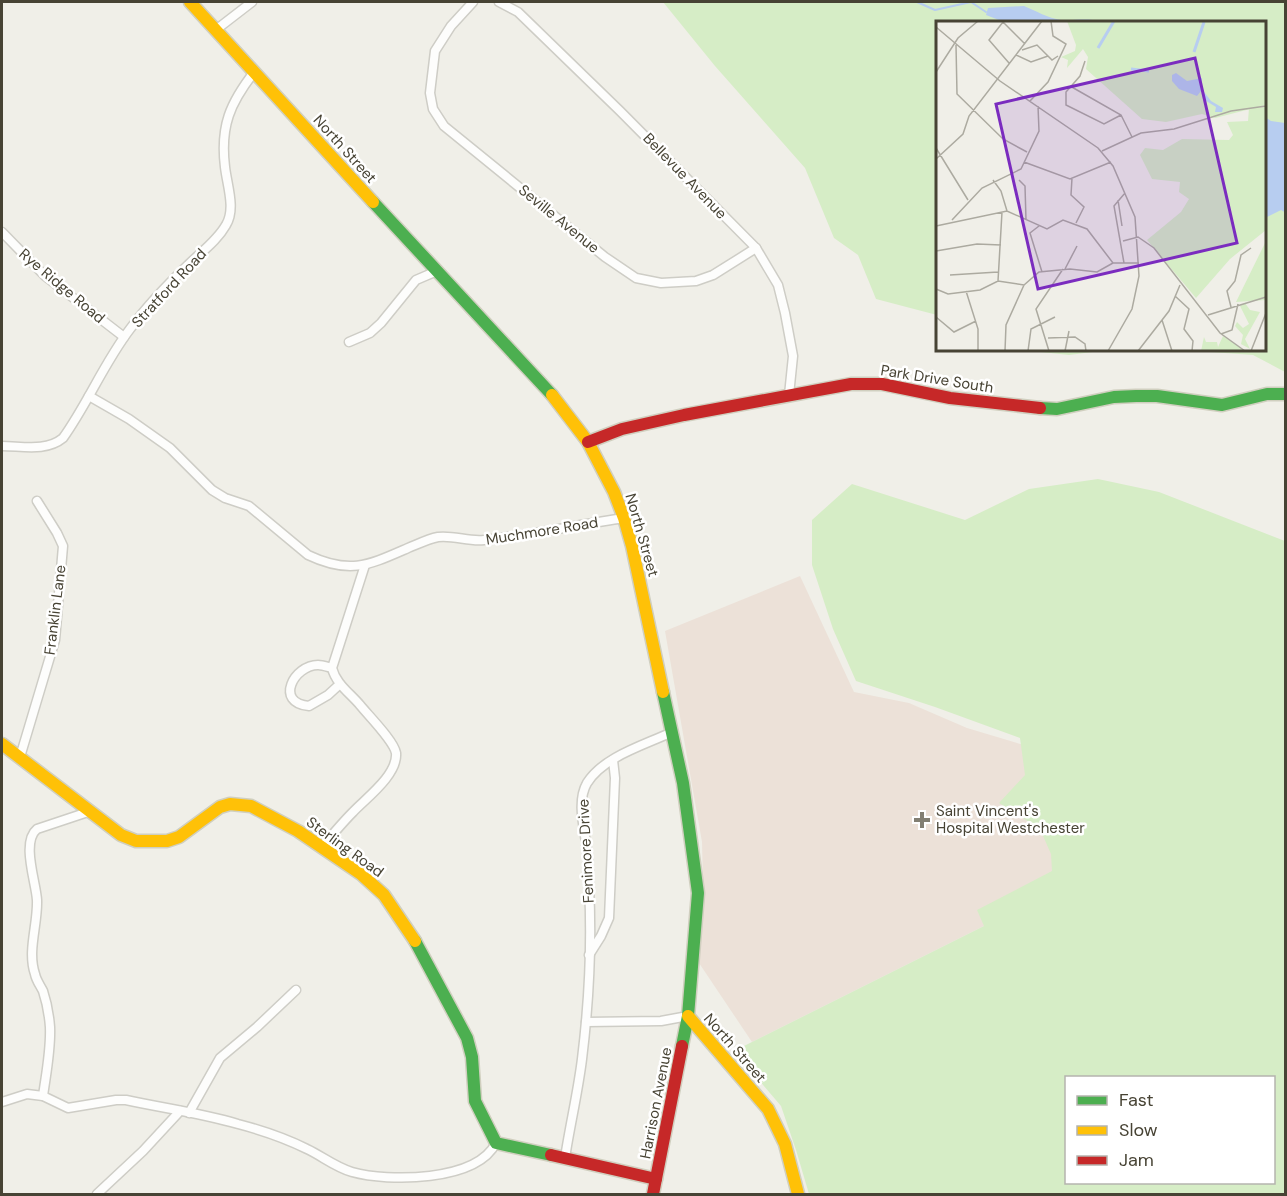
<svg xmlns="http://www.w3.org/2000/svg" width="1287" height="1196" viewBox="0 0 1287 1196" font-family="'DM Sans',sans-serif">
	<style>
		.medical { fill: #ece1d8 }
		.green { fill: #d6edc6; fill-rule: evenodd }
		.water { fill: #b7cdf0 }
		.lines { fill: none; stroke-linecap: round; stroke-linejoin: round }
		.stream { stroke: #b7cdf0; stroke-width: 2 }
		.street-casing { stroke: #cecdc6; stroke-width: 11 }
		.fast-casing { stroke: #d0cfbf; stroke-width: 15 }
		.slow-casing { stroke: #d0cfbf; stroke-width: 15 }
		.jam-casing { stroke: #d0cfbf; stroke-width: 15 }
		.street { stroke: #fdfdfc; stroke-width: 8 }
		.fast { stroke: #4caf50; stroke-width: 12 }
		.slow { stroke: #ffc107; stroke-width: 12 }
		.jam { stroke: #c62828; stroke-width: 12 }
		.poi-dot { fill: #827f73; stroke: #fff; stroke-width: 2 }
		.labels { text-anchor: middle; stroke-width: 5; stroke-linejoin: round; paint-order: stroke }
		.street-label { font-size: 15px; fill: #474334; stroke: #fff }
		.poi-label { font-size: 15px; fill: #474334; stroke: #fff; text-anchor: start }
		.inset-river { fill: none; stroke: #b7cdf0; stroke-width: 3 }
		.inset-road { fill: none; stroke: #acaaa0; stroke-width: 1.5 }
		.view { fill: #7b2cbf; fill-opacity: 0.15; stroke: #7b2cbf; stroke-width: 3 }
		.inset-edge { fill: none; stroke: #474334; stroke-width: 3 }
	</style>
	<rect width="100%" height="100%" fill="#f0efe8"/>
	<!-- medical -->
	<polygon class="medical" points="800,576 854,692 909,703 967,728 1111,771 1154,841 752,1042 699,963 703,886 702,842 665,631"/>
	<!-- green -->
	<g class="green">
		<polygon points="663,2 1285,2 1285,372 1253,355 1183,350 1264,350 1264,22 938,22 937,315 876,299 858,255 834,238 805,168 715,66"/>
		<polygon points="1022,350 1108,350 1069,355"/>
		<path d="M 1098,479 L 1159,492 L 1285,541 L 1285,1194 L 809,1194 L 796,1150 L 781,1106 L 734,1051 L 984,926 L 977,910 L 1052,871 L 1051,854 L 1040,829 L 999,803 L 1025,775 L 1020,738 L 935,707 L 856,681 L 833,629 L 812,565 L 812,520 L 852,484 L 965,520 L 1029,489 ZM 1066,1078 L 1274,1078 L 1274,1182 L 1066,1182 Z"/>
	</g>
	<!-- water -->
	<g class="water">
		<path d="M 1024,6 C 1036,11 1048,18 1061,20 C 1075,21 1087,17 1101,22 L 1004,22 L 986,15 L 988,8 Z"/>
		<polygon points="1265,117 1271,121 1285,123 1286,213 1281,210 1265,218"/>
	</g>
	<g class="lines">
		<!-- stream -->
		<polyline class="stream" points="917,2 935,10 971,2 986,12"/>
		<!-- street casing -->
		<g class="street-casing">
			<g id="street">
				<polyline points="473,2 451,26 435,51 430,93 433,109 444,126 605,257 636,278 661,283 696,281 713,275 756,248"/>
				<polyline points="499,2 518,12 620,111 756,248 778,285 785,313 793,356 789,395"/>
				<polyline points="217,29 252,2"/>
				<polyline points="2,232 45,276 124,337"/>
				<polyline points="349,342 370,333 381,323 416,280 437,271"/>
				<path d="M 89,396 L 129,419 L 170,448 L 212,490 L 225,498 L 249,506 L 308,555 C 350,575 369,565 408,548 C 418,544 428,539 438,537 C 454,535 469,542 484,540 C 531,535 577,525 624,518"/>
				<path d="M 2,446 C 22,446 46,452 63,438 C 88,403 104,363 130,329 C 147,306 168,284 188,265 C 201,252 217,241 226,225 C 236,209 227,185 225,167 C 220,126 230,103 255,71"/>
				<path d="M 332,668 C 328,667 322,665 318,665 C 294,665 274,703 309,706 L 328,695 L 340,684"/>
				<polyline points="20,757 55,640 63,546 57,533 37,501"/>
				<path d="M 322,847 C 332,835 342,823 353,812 C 365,799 398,775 396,753 C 394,741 368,715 360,705 C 350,693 336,684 332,668 L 365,565"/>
				<polyline points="589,955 601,936 609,918 615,778 613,760"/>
				<polyline points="586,1022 661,1021 688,1016"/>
				<path d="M 43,1096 C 46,1074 51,1050 50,1027 C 49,1014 47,1003 43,991 C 40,985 36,980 35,974 C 27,951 38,924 37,900 C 36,882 21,842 37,829 L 91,811"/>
				<path d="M 2,1102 L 27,1094 L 43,1096 L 68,1108 L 116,1100 L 126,1100 C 163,1108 201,1113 238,1124 C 261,1130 285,1138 307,1149 C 322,1156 335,1167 352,1172 C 388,1182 476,1182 496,1143"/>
				<polyline points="189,1113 220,1058 257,1027 296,990"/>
				<path d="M 565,1158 C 570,1125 578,1092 582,1059 C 589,1002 592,943 589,886 C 589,874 589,862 587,850 C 585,830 576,802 587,783 C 604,756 645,745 672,732"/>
				<polyline points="97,1194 143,1151 180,1111"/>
			</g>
		</g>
		<!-- fast casing -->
		<g class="fast-casing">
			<g id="fast">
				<polyline points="373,202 552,395"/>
				<polyline points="1040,408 1057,409 1114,397 1136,396 1157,396 1222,405 1267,394 1286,394"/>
				<polyline points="663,692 683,783 698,893 688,1016 682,1046"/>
				<polyline points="415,941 467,1038 472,1057 475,1101 496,1143 551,1155"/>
			</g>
		</g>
		<!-- slow casing -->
		<g class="slow-casing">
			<g id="slow">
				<polyline points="190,2 373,202"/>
				<polyline points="552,395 588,442 614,492 624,518 632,546 663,692"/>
				<polyline points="2,744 121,835 136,841 167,841 179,837 220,807 230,804 251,806 298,831 361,874 384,895 415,941"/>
				<polyline points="688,1016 768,1109 785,1144 798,1194"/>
			</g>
		</g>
		<!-- jam casing -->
		<g class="jam-casing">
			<g id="jam">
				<polyline points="588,442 622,429 684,415 851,384 882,384 950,398 1040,408"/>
				<polyline points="551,1155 656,1179"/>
				<polyline points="653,1194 682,1046"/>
			</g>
		</g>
		<!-- street -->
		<use href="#street" class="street"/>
		<!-- fast -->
		<use href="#fast" class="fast"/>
		<!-- slow -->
		<use href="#slow" class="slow"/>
		<!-- jam -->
		<use href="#jam" class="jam"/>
	</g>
	<!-- markers -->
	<path class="poi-dot" d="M919 811h6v6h6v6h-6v6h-6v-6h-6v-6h6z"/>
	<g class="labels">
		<!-- street labels -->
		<g class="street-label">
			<text transform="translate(345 149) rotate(48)" y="5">North Street</text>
			<text transform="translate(685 176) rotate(46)" y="5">Bellevue Avenue</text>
			<text transform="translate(559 219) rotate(39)" y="5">Seville Avenue</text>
			<text transform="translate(62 286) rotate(40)" y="5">Rye Ridge Road</text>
			<text transform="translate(169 288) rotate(-47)" y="5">Stratford Road</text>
			<text transform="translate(937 379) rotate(9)" y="5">Park Drive South</text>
			<text transform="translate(542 531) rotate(-9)" y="5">Muchmore Road</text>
			<text transform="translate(642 535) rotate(74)" y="5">North Street</text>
			<text transform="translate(55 610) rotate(-83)" y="5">Franklin Lane</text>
			<text transform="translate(345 847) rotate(36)" y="5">Sterling Road</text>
			<text transform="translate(586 851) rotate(-93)" y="5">Fenimore Drive</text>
			<text transform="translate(735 1048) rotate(49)" y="5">North Street</text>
			<text transform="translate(656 1103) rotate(-79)" y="5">Harrison Avenue</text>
		</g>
		<!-- poi labels -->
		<g class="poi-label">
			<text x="936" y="816">Saint Vincent's<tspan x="936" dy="17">Hospital Westchester</tspan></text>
		</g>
	</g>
	<!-- overview -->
	<g transform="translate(936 21)">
		<rect width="330" height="330" fill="#f0efe8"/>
		<path d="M 131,0 L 330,0 L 330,84 L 279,97 L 266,93 L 230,101 L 206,98 L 150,48 L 152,36 L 147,28 L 131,47 L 132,39 L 125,36 L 139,30 L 140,24 ZM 329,86 L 330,209 L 294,238 L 260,277 L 211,219 L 245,191 L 253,178 L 243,171 L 244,161 L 216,158 L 204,134 L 209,127 L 227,129 L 246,118 L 293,119 L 297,114 L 291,101 L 312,100 L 313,87 ZM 330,220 L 330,279 L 300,281 ZM 309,282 L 314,289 L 324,291 L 309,318 L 314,328 L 305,323 L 307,314 L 299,305 L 301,301 L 307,307 L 313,303 L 304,285 ZM 287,315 L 309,330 L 265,330 L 268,316 L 270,321 L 281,321 L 282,326 Z" fill="#d6edc6"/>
		<path d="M 240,52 L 251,60 L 266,57 L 265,67 L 275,80 L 287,87 L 286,91 L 279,91 L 280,86 L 267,78 L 265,70 L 261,75 L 243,68 L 236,60 L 236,54 Z" fill="#b7cdf0"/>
		<path class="inset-river" d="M 162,27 L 178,0M 258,31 L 268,1M 195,48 L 213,50"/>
		<path class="inset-road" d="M 66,0 L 89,23M 67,1 L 53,19 L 73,42M 0,6 L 64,60 L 162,127 L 177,145 L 199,196 L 203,255 L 196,288 L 172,330M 20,24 L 21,73 L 67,118 L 91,131M 86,29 L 101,24 L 116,39 L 122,35M 80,34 L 95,41 L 112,35M 149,40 L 144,55 L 130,71 L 130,84 L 168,103 L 185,94M 0,51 L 22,17 L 42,0M 134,65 L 185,94 L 196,116M 94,80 L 112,61 L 130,23 L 117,15 L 115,0M 0,127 L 32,179M 166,130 L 205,112 L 238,108 L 295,90 L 330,85M 0,138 L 27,113 L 33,95 L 106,0M 88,141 L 134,158 L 175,141M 136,157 L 135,174 L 148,186 L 140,202M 57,159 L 65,170 L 71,190M 83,159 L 89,165 L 90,199M 182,179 L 186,205M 16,199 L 46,167 L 85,148 L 103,110 L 102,85M 0,205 L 71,190 L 111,208 L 127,199 L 151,208 L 177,242 L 203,242M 103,205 L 94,212 L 106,251M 187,220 L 202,216 L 218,227 L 284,312 L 309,330M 0,230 L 41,223 L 65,224M 188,242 L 178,185 L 189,172M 129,248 L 141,225M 14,254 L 62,251M 62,260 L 66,191M 0,268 L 12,273 L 44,269 L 62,260 L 88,264 L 103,251 L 134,248 L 161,251 L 177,242M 30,270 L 42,308 L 42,330M 239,275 L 253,288 L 248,308 L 257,320 L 256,330M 295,286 L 291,270 L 299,260 L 305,234 L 315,227M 272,294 L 330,276M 0,296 L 18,311 L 40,300M 226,299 L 236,330M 285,313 L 296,309 L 302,283M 112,317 L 139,316 L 149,323 L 150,330M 69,330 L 70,304 L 88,264M 92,330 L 95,308 L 119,296M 113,330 L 100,288 L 127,248M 129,330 L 133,310M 202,330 L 233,290 L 244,264M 315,330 L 330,292"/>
		<path class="view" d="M 259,37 L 301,222 L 102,268 L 60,83 Z"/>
		<rect width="330" height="330" class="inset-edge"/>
	</g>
	<!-- border -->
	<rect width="1287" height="1196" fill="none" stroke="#474334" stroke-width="6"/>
	<!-- legend -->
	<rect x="1065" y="1076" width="210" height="108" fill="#ffffff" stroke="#b5b4ae" stroke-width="1.5"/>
	<rect x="1077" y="1096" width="30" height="9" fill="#4caf50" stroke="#b5b4ae" stroke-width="1.5"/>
	<text x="1119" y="1106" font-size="18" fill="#474334">Fast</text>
	<rect x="1077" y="1126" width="30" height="9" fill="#ffc107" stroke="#b5b4ae" stroke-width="1.5"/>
	<text x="1119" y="1136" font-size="18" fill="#474334">Slow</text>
	<rect x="1077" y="1156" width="30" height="9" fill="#c62828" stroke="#b5b4ae" stroke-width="1.5"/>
	<text x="1119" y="1166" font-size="18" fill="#474334">Jam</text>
</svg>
